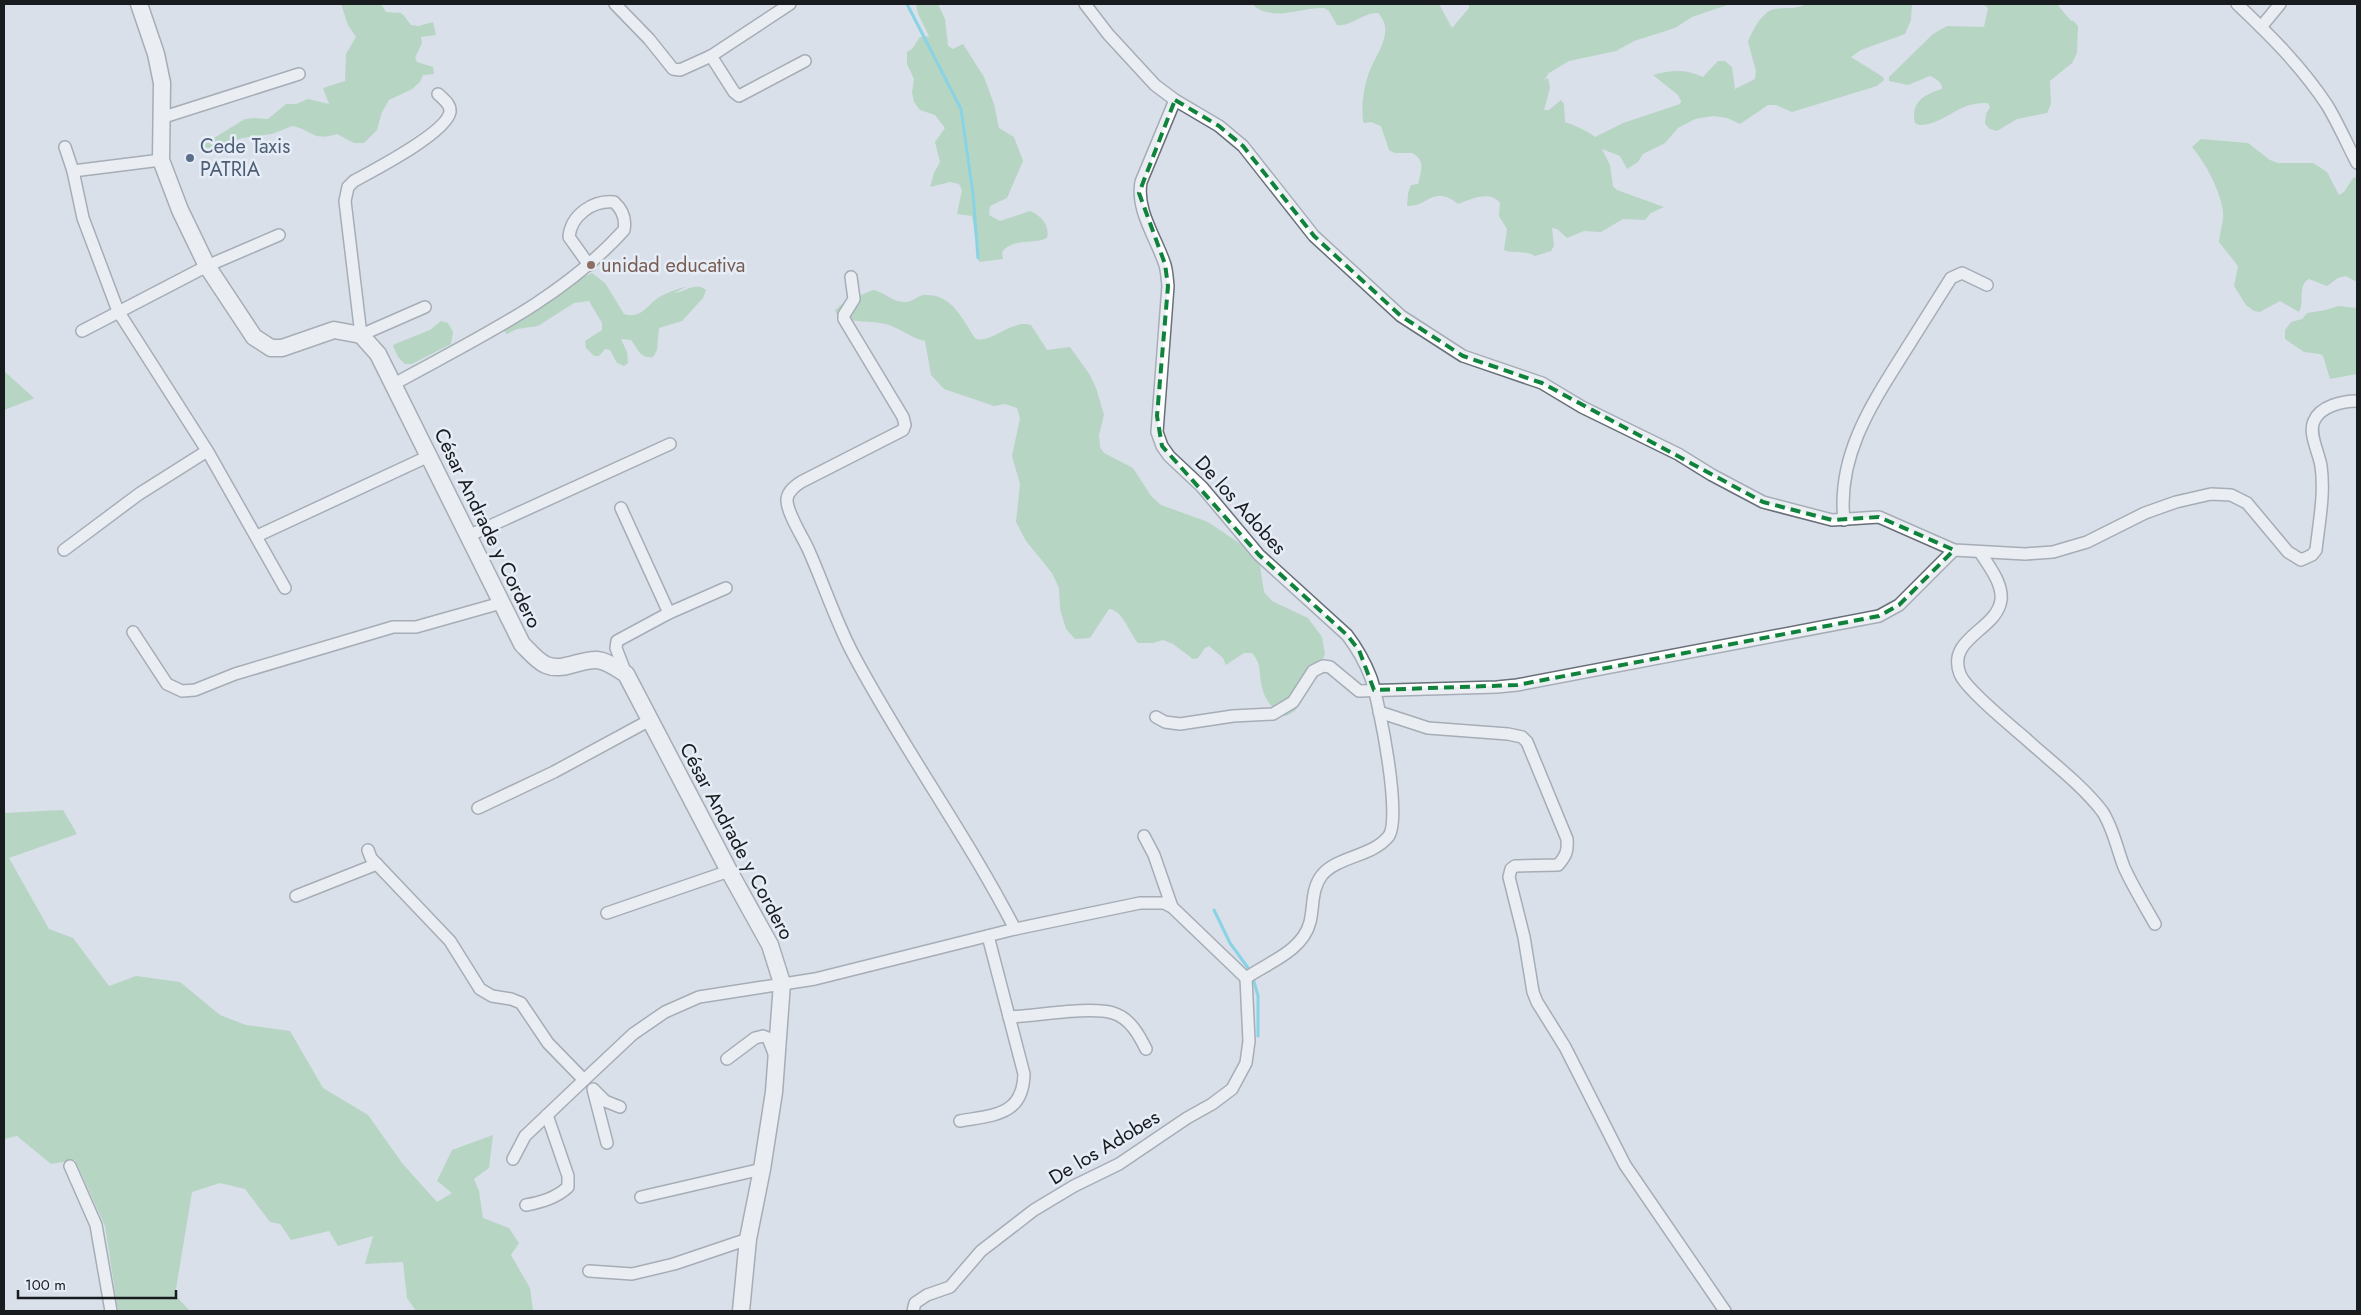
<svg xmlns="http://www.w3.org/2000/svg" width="2361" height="1315" viewBox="0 0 2361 1315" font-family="Jost,sans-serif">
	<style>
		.green { fill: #8dc795 }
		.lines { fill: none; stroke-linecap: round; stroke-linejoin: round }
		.stream { stroke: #2cc3de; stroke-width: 3 }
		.street-casing { stroke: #696f78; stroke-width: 14 }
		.secondary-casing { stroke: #696f78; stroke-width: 19 }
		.street { stroke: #fff; stroke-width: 11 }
		.secondary { stroke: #fff; stroke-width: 16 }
		.marked { fill: none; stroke: #0f833c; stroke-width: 4; stroke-dasharray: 10 6; stroke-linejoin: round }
		.service-dot { fill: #5c6f8a; stroke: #e6edf7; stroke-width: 2 }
		.education-dot { fill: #8d6e63; stroke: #e6edf7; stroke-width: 2 }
		.labels { text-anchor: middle; stroke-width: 5; stroke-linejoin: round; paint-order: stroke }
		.service-label { font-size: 20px; fill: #4e5e75; stroke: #e6edf7; text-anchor: start }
		.education-label { font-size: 20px; fill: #785e54; stroke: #e6edf7; text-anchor: start }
		.street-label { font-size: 20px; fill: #191c1f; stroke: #e6edf7 }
	</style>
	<rect width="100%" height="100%" fill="#d9e0ea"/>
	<!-- green -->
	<g class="green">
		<path d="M 341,4 L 381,4 L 386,12 C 405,14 399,9 411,25 L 419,26 L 433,22 L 436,35 L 421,37 L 422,43 L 415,58 L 417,62 L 433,67 L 434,74 L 423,75 L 420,82 L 412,89 L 389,100 L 382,112 L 377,130 L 364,143 L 354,143 L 337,134 C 312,142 313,130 292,126 L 272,134 L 242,138 L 213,149 L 205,148 L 204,144 L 245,119 L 254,118 L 268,119 L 286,104 L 296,104 L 308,99 L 329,104 L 323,88 L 345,81 L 346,54 L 356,37 L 348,25 Z"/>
		<path d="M 916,4 L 938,4 L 945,19 L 948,46 L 953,49 L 963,44 L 984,77 L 994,104 L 999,128 L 1014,137 L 1023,161 L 1007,198 L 990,206 L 989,215 L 1000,221 L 1030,211 C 1042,216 1050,226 1047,238 C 1033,245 1014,237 1002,252 L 1003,259 L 979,262 L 972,216 L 957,214 L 962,190 L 959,184 L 950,182 L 930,187 L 934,173 L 940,162 L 935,142 L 945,128 L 935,115 L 920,110 L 914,102 L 912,93 L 914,79 L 907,64 L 907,52 L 912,49 L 920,37 L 929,36 L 918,14 Z"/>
		<path d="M 1254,4 L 1439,4 L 1452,28 L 1469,8 L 1469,4 L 1730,4 L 1692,17 L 1675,28 L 1634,41 L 1616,51 L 1569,61 L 1549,73 L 1544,80 L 1548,78 L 1550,88 L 1544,110 L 1549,110 L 1561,100 L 1564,104 L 1565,122 C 1576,126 1586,130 1595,137 L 1623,123 L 1680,104 L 1681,101 L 1678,95 L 1653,75 C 1672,70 1685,69 1703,77 L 1718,61 L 1725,61 L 1732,67 L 1735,89 L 1755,79 L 1756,71 L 1748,42 C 1752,31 1762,11 1775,9 C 1786,7 1796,10 1806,4 L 1912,4 L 1911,20 L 1905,34 L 1861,50 L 1851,57 L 1883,77 L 1884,80 L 1877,86 L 1792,112 L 1776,105 L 1768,105 L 1740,124 L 1727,118 L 1713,116 L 1695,119 L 1678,128 L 1665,143 L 1643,154 L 1638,162 L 1627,169 L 1620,156 L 1602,149 L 1610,165 L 1613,186 L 1617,190 L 1664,207 L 1651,213 L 1645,220 L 1623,219 L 1601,232 L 1584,231 L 1567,238 L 1557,229 L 1552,228 L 1554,246 L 1551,251 L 1535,256 C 1525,250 1513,254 1504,250 L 1507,229 L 1499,216 L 1500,203 C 1490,190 1471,199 1458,204 C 1433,184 1429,207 1407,206 L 1408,193 L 1411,185 L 1418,184 C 1421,171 1426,160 1412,153 L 1395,153 L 1389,150 L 1381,126 L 1371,122 L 1364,123 L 1363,121 C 1361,105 1364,85 1370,70 C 1378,51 1395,31 1378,13 C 1363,12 1352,27 1337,25 L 1329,11 L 1324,8 C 1301,7 1275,22 1254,6 Z"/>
		<path d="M 1983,4 L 2057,4 L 2071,21 L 2073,21 L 2070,17 L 2078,26 L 2077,53 L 2072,63 L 2050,81 L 2051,104 L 2047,113 L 2017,119 L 1997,131 L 1990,129 L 1985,124 L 1986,114 L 1990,107 L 1988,103 C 1957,101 1947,124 1919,125 L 1915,123 C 1910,102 1925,94 1942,89 C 1943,83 1935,78 1930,76 L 1908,85 L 1889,81 L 1889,77 L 1933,34 L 1947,26 L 1984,27 L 1988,8 Z"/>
		<path d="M 2201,139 L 2248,143 L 2270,160 L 2278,163 L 2313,163 L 2327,172 L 2339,195 L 2344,192 L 2353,178 L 2357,177 L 2357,282 L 2346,276 L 2338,278 L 2327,286 L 2309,279 C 2297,285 2305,302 2299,312 L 2280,301 L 2260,312 L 2254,311 L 2246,305 L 2234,286 L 2238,266 L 2219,242 C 2220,231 2224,221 2223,211 C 2220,190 2205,162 2192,147 Z"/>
		<path d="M 592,273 L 605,283 L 624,314 C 643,320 648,302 663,295 C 669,292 679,288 686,287 L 674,293 C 686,292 695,281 706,290 L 703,298 L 682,321 L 659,328 L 657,350 L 653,357 C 640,359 638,349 631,340 L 621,339 L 627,352 L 628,363 L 624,366 L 617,363 L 610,350 L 605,349 L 599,356 L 594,356 L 586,348 L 585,341 L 602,330 L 602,323 L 589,301 L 574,303 L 538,326 L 517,329 L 507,334 L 504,331 L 505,328 L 564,287 Z"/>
		<path d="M 873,290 C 885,292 893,303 906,302 C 912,302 917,296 924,295 C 952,293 962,319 975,338 C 989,346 1010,319 1031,325 L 1047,350 L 1070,347 L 1090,375 L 1096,388 L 1104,415 L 1099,435 L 1100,447 L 1104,453 L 1133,468 L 1151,496 L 1161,505 L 1208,522 L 1248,549 L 1260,566 L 1264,592 L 1272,601 L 1308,618 L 1322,637 L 1325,654 L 1307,693 L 1295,711 L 1286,716 L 1279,715 C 1272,707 1264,698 1262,687 C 1258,672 1263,666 1252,653 L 1244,653 L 1226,665 L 1223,658 L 1209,646 L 1205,648 L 1198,658 L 1193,659 L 1173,644 L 1163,640 L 1153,643 L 1138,643 C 1129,633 1124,611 1109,609 L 1090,638 L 1075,639 L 1066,629 L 1060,609 L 1059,588 L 1052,573 L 1026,541 L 1016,522 L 1020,484 L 1012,456 L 1020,418 L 1017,408 L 1005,404 L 994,406 L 944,389 L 931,375 L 925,341 C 911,338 900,328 886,324 C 870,321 854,322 839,318 L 835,310 L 846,301 Z"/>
		<polygon points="2338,306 2357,308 2357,374 2330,379 2323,356 2320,354 2304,352 2285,339 2285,330 2291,322 2302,319 2307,313 2326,310"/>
		<polygon points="441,321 448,323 453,332 451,344 412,364 405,364 398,357 393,346 395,344 430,330"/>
		<polygon points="4,371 34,398 35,398 4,410"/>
		<polygon points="63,810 77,834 9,858 49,929 73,938 109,986 136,976 180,982 220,1015 246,1025 290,1031 323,1088 368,1115 402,1163 437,1202 452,1193 437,1181 452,1150 493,1135 489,1168 474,1179 479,1191 483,1218 509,1228 519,1243 511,1255 530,1288 533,1311 416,1311 407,1298 403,1262 365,1264 373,1236 338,1246 329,1231 291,1240 280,1224 270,1222 245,1189 220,1183 192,1192 175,1295 190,1311 118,1311 105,1226 75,1160 51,1164 17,1136 4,1139 4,813"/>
	</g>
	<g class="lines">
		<!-- stream -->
		<g class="stream">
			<polyline points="907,4 961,109 973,194 978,258"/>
			<polyline points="1214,910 1230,943 1251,972"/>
			<polyline points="1253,978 1258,996 1258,1036"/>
		</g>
		<!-- street casing -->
		<g class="street-casing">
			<g id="street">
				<polyline points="615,4 649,39 673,69 680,70 711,56 790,4"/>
				<path d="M 1085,4 L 1108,34 L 1155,85 L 1175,100 L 1219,126 L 1243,146 L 1314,236 L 1401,316 L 1463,356 L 1542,383 L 1582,407 L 1678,454 L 1712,475 L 1763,502 L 1832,520 L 1879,517 L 1954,550 L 2025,554 L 2053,552 L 2087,542 L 2145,513 L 2176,502 L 2211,494 L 2231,495 L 2247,503 L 2288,552 L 2301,560 L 2312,555 L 2316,550 C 2319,522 2325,494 2321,466 C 2319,453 2308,433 2314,421 C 2320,406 2343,401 2357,401"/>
				<path d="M 2237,4 C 2270,35 2302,67 2327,105 C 2338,123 2347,144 2357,163"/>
				<polyline points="2261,27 2280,4"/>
				<polyline points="711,56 734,92 739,96 805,61"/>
				<path d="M 1175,100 L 1141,182 C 1136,210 1155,236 1164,262 C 1167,269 1167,278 1168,286 L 1157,432 L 1162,446 L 1169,456 L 1202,487 L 1259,555 L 1347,635 C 1357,648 1365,662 1371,678 C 1379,702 1403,821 1388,837 C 1371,857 1338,856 1322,875 C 1311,889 1314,906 1310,922 C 1303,951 1267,963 1246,978"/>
				<polyline points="164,117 299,74"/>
				<polyline points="65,147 73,171 83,218 118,311 208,452 285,588"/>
				<polyline points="73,171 161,160"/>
				<path d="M 851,277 L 854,299 L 844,315 L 844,319 L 903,417 L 905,425 L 903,430 L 801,482 C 795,486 788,491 787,499 C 786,512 804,539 809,551 C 824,585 835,619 852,652 C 902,747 966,834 1015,929"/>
				<path d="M 425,307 L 361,335 L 345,201 L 348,187 L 354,181 C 374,170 446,133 450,112 C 451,104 443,99 438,94"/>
				<polyline points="82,331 207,266 279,235"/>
				<path d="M 394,384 C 475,339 561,300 624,230 C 626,219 623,210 614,202 C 593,200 571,215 569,237 L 589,265"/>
				<polyline points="621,508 669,613"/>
				<path d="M 1844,520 C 1837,459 1869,408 1900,359 C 1917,332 1934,305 1951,278 L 1962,273 L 1987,285"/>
				<polyline points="257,536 429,456"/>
				<polyline points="468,536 670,444"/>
				<polyline points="64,550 139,494 207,451"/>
				<path d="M 1980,552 C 1988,565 2003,583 2001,600 C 1997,630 1946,638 1960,674 C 1965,688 2011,726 2025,738 C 2050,761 2081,784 2102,811 C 2113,827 2117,849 2124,867 C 2133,887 2145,906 2155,924"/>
				<polyline points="133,632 167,684 182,691 195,690 235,674 393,627 416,627 501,603"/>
				<polyline points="626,674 616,648 617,641 669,613 726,588"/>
				<path d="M 1379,712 L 1428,728 L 1508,734 L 1522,737 L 1527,742 L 1567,839 C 1568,851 1566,856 1558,865 L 1515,866 L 1511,869 L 1509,877 L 1524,937 L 1533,992 L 1537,1002 L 1565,1047 L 1625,1165 L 1725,1311"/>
				<polyline points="1156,717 1165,722 1180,724 1233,716 1273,714 1293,702 1313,671 1323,666 1330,667 1359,691 1497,687 1517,685 1879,616 1899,605 1954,550"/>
				<polyline points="478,808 554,772 650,720"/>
				<polyline points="1144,836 1154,855 1172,907"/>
				<polyline points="368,850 371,858 450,941 480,989 492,996 511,999 521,1003 548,1043 584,1080 633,1034 665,1012 699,997 815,979 1015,929 1140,903 1164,903 1172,907 1246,978"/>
				<polyline points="296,896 377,864"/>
				<polyline points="607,913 729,871"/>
				<path d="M 1009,1017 C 1034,1016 1092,1006 1113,1013 C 1130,1018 1139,1035 1146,1049"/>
				<polyline points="727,1059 755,1038 763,1036 768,1038 775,1056"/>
				<polyline points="593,1089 607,1143"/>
				<polyline points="594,1090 605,1101 620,1107"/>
				<path d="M 960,1121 C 993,1115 1023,1116 1024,1074 L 988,936"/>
				<polyline points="513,1159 525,1136 584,1080"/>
				<polyline points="70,1166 96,1225 111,1311"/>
				<polyline points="641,1197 762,1169"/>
				<path d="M 526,1205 C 542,1202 556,1198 568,1187 L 568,1176 L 547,1115"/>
				<polyline points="589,1271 632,1274 674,1264 748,1239"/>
				<polyline points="913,1311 915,1303 927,1295 950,1287 981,1251 1034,1210 1074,1186 1119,1164 1187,1118 1212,1104 1232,1089 1246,1063 1249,1041 1246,978"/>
			</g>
		</g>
		<!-- secondary casing -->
		<g class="secondary-casing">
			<path id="secondary" d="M 139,4 L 156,54 L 162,83 L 161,160 L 180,210 L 207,266 L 254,337 L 271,348 L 282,348 L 334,330 L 361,335 L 378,354 L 522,644 C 529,651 537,661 546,665 C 563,672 580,659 597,660 C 608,661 617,669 626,674 L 729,871 L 770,945 L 782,983 L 774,1092 L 762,1169 L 748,1239 L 741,1311"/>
		</g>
		<!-- street -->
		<use href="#street" class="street"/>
		<!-- secondary -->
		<use href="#secondary" class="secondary"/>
	</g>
	<!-- marked area -->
	<path d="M0 0H2361V1315H0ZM 1175,100 L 1219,126 L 1243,146 L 1314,236 L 1401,316 L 1463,356 L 1542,383 L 1763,502 L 1832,520 L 1879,517 L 1954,550 L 1899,605 L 1879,616 L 1517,685 L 1374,690 L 1359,650 L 1347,635 L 1259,555 L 1162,446 L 1157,416 L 1168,286 L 1165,264 L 1139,193 Z" fill="#d9e0ea" fill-opacity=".55" fill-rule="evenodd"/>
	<path class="marked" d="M 1175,100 L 1219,126 L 1243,146 L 1314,236 L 1401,316 L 1463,356 L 1542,383 L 1763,502 L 1832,520 L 1879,517 L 1954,550 L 1899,605 L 1879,616 L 1517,685 L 1374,690 L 1359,650 L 1347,635 L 1259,555 L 1162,446 L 1157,416 L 1168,286 L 1165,264 L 1139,193 Z"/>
	<!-- markers -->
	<circle class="service-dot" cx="190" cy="158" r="5"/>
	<circle class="education-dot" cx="591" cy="265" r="5"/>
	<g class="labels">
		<!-- service labels -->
		<g class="service-label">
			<text x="200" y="153">Cede Taxis<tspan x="200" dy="23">PATRIA</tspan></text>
		</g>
		<!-- education labels -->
		<g class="education-label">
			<text x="601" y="272">unidad educativa</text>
		</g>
		<!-- street labels -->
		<g class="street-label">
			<text transform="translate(1241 505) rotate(48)" y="7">De los Adobes</text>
			<text transform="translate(488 528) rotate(64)" y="7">César Andrade y Cordero</text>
			<text transform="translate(737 841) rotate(62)" y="7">César Andrade y Cordero</text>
			<text transform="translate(1104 1147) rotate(-31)" y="7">De los Adobes</text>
		</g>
	</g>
	<!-- border -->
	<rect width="2361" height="1315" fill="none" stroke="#191c1f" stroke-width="10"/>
	<!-- scale -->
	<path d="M18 1290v8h158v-8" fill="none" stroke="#191c1f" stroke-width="2.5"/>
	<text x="25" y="1290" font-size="15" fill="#191c1f" stroke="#e6edf7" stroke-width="4" paint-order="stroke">100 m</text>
</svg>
